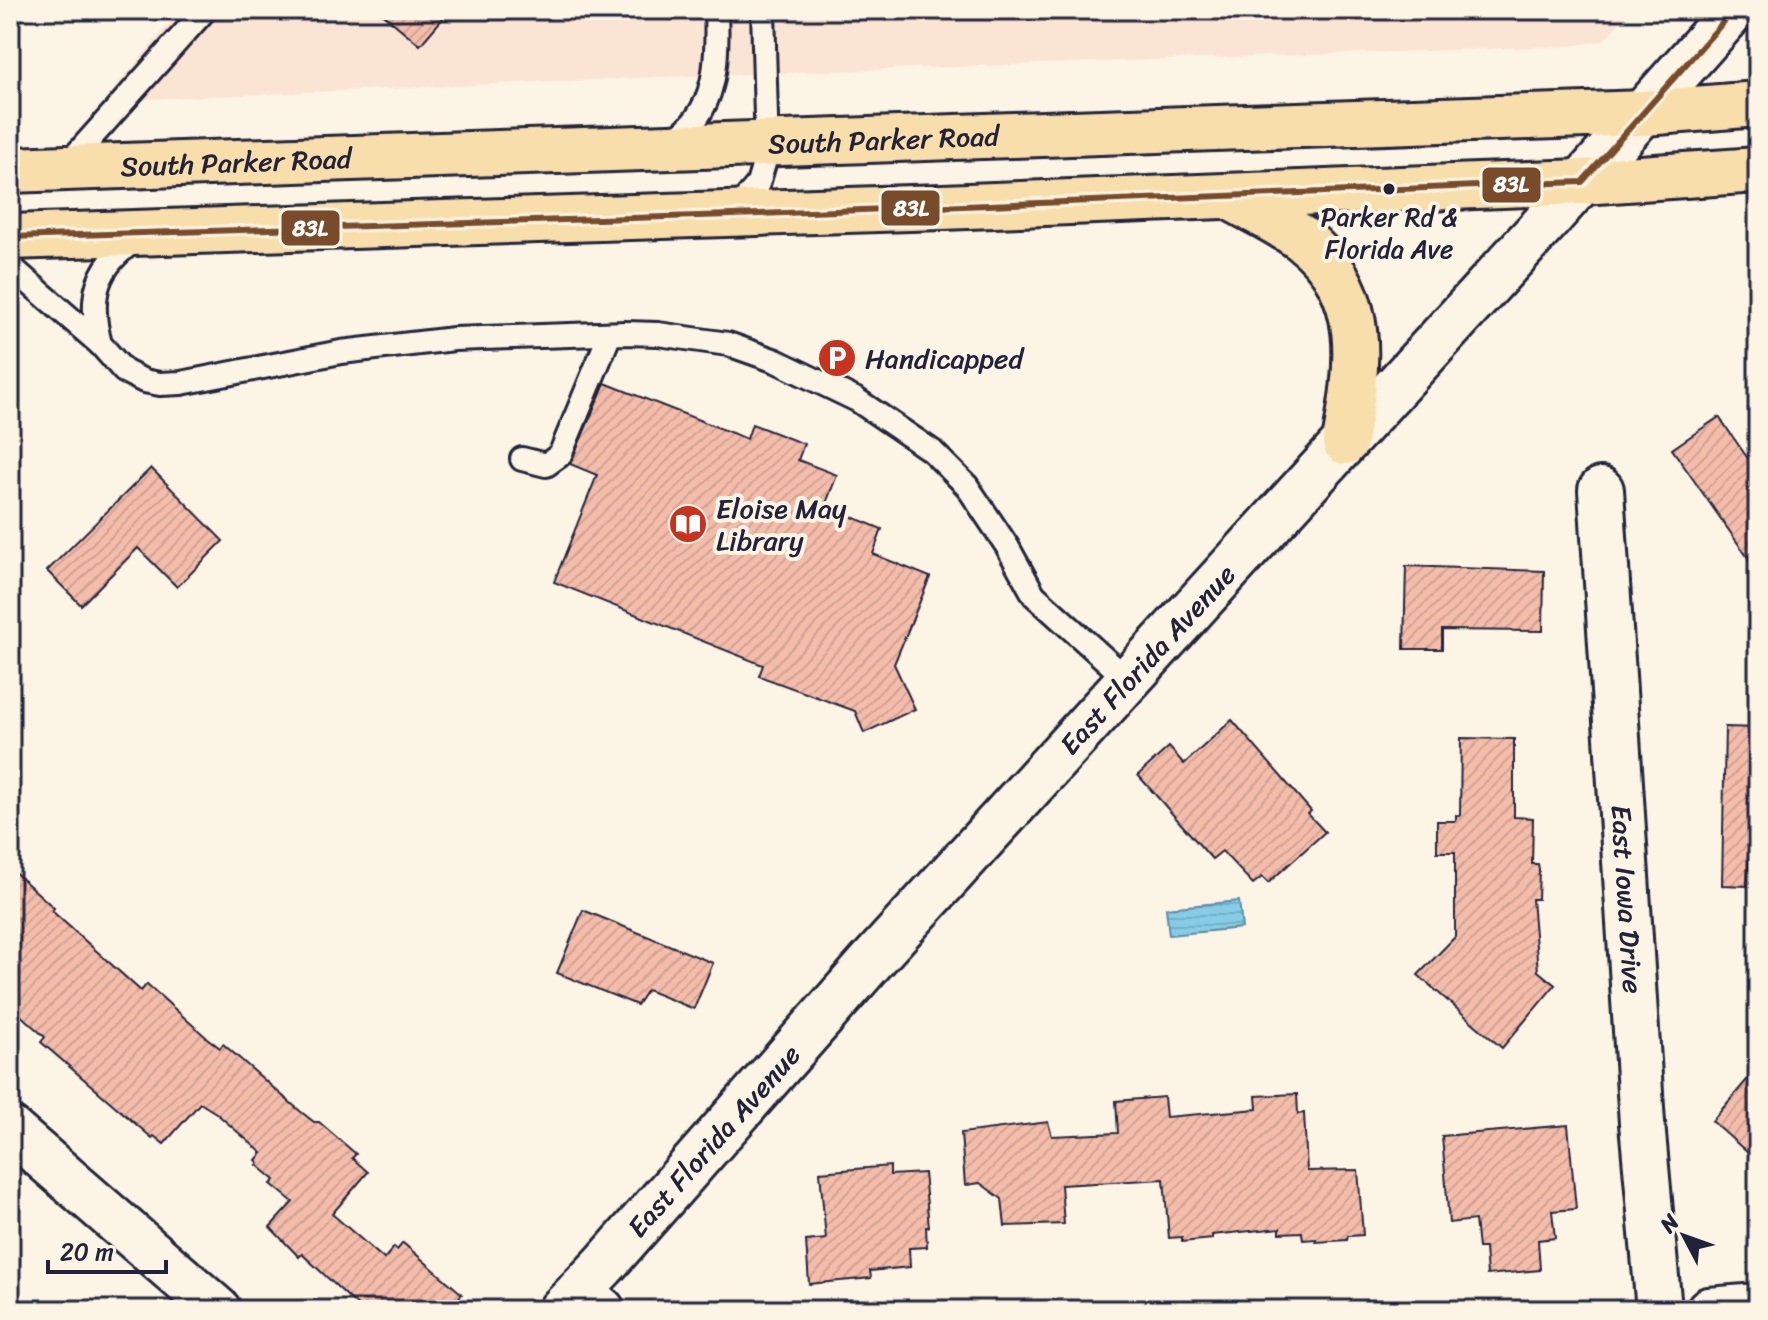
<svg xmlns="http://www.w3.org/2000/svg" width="1768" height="1320" viewBox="0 0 1768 1320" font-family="Sriracha,sans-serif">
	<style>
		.built { fill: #fae4d3 }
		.water { fill: url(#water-rules); stroke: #5d89a2; stroke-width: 2 }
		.building { fill: url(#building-hatch); stroke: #22223b; stroke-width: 2 }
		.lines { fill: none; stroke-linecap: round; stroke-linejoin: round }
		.lane-casing { stroke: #22223b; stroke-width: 28 }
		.street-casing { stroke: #22223b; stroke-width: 50 }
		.secondary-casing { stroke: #22223b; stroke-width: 50 }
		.primary-casing { stroke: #22223b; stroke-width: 50 }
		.lane { stroke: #fcf5e5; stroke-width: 22 }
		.street { stroke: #fcf5e5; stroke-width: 44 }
		.secondary { stroke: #fcf5e5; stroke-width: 44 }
		.primary { stroke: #f8deab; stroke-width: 44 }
		.bus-1-casing { stroke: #fcf5e5; stroke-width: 12 }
		.bus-1 { stroke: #7a4b2a; stroke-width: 6 }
		.bus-dot { fill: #22223b; stroke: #fcf5e5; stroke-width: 3 }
		.labels { text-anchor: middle; stroke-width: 8; stroke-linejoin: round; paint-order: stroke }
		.bus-label { font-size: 26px; fill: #22223b; stroke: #fcf5e5 }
		.street-label { font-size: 28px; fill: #22223b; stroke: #fcf5e5 }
		.poi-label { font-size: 28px; fill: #22223b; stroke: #fcf5e5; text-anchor: start }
		.line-badge { stroke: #fcf5e5; stroke-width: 3 }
		.badge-label { font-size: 22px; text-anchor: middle; font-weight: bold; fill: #fff }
	</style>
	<defs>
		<pattern id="water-rules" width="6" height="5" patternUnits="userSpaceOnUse" patternTransform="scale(2)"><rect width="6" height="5" fill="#85cde6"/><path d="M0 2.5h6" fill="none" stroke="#73b0c6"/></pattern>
		<pattern id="building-hatch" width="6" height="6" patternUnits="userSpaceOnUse" patternTransform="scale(2)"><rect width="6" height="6" fill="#f4bdaa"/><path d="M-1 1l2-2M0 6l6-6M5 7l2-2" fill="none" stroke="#d1a293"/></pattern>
	</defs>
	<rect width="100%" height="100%" fill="#fcf5e5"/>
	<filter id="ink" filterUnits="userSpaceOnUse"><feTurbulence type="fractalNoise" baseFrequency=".0125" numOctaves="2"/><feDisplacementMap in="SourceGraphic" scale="16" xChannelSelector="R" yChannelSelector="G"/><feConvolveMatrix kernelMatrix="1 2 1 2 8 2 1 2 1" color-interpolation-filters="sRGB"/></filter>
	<g filter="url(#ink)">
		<!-- built -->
		<polygon class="built" points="181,10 1631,10 1603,41 1571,46 659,77 104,101"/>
		<!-- water -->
		<polygon class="water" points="1239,901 1242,928 1169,935 1166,908"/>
		<!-- building -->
		<g class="building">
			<polygon points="378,10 450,10 420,45"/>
			<polygon points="605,383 747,439 752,424 804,444 798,460 837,475 825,506 882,529 873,554 930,577 894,664 915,709 864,733 855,711 759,676 763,665 554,582 597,475 570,464"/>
			<polygon points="1719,417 1758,473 1758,572 1672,449"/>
			<polygon points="151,468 223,541 177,587 138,548 81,605 47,571"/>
			<polygon points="1406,566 1544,571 1543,631 1442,630 1442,649 1404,649"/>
			<polygon points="1232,720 1311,811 1308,814 1325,832 1268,883 1262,877 1253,884 1222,851 1212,859 1138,775 1169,747 1184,764"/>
			<polygon points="1725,727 1758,728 1758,826 1751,826 1747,886 1722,885"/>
			<polygon points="1461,738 1514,739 1514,817 1533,818 1532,864 1538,864 1539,869 1538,899 1532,899 1538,971 1555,985 1502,1048 1418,975 1455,937 1455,852 1437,852 1437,821 1456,821 1456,815 1460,816"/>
			<polygon points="10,868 54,908 52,911 141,991 147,984 207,1038 220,1048 223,1044 300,1111 314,1122 319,1122 356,1154 352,1158 368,1172 332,1214 384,1259 394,1247 397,1250 403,1243 462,1294 448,1310 362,1310 302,1254 299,1257 270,1227 293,1202 271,1184 275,1180 257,1165 259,1163 256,1160 262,1153 216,1113 200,1103 164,1144 154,1136 152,1138 41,1042 45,1037 10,1006"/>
			<polygon points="583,910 713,963 694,1009 647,990 637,1005 557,973"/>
			<polygon points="1758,1067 1758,1162 1712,1121"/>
			<polygon points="1297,1094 1298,1114 1304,1113 1307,1171 1358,1170 1363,1235 1348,1236 1347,1240 1316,1242 1316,1239 1303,1240 1302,1232 1280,1233 1280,1228 1212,1235 1212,1239 1182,1242 1182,1237 1169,1238 1164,1179 1061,1185 1064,1224 1005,1226 1002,1199 980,1183 965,1185 961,1133 1048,1122 1052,1136 1118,1133 1116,1101 1164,1097 1166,1117 1257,1109 1256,1096"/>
			<polygon points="1568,1125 1576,1209 1552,1211 1555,1238 1538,1240 1540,1270 1487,1275 1485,1248 1478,1248 1475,1220 1449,1223 1442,1136"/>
			<polygon points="890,1166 890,1175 924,1173 929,1227 926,1227 927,1247 909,1248 910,1267 870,1271 871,1278 809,1284 806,1241 826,1239 820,1172"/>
		</g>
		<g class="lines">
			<!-- lane casing -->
			<g class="lane-casing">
				<g id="lane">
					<path d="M 671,140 C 718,115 718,57 716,10"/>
					<polyline points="65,167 205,10"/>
					<polyline points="735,211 758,184 767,153 763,10"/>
					<polyline points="10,266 100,344 124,371 144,381 160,384 181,383 341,352 454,339 626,333 658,334 728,344 776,361 857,400 932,451 967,486 1007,546 1034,595 1128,680"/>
					<path d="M 100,344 C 88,298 95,266 137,239"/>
					<polyline points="522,459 546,465 560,455 610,334"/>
				</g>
			</g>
			<!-- street casing -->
			<g class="street-casing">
				<g id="street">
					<path id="s1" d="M 1601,490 L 1642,1123 L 1659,1310"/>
					<polyline points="10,1129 218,1310"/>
					<polyline points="579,1291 602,1310"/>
					<polyline points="1709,1310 1758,1306"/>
				</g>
			</g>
			<!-- secondary casing -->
			<g class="secondary-casing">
				<g id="secondary">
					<path id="s2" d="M 561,1310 L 604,1265 L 870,963 L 1546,222 L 1734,10"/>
				</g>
			</g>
			<!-- primary casing -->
			<g class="primary-casing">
				<g id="primary">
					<path id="s3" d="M 10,170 L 1644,113 L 1758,104"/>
					<path d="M 1228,196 C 1252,210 1279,222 1302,239 C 1371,292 1358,367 1345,442"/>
					<polyline points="10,237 942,207 1582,182 1758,170"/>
				</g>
			</g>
			<!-- lane -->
			<use href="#lane" class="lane"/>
			<!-- street -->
			<use href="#street" class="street"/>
			<!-- secondary -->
			<use href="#secondary" class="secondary"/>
			<!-- primary -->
			<use href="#primary" class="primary"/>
			<!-- bus-1 casing -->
			<g class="bus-1-casing">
				<polyline id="bus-1" points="10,237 732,215 1582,182 1734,10"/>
			</g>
			<!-- bus-1 -->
			<use href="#bus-1" class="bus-1"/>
		</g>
	</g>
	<!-- icons -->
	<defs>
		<g id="parking-disc" transform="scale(2)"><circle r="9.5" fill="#c8321e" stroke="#fcf5e5"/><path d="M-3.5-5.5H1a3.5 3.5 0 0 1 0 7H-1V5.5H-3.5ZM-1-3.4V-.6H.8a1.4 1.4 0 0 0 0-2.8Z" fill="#fff"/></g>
		<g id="library-disc" transform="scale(2)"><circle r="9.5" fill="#c8321e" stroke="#fcf5e5"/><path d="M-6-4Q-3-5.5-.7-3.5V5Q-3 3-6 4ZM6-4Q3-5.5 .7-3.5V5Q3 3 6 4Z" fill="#fff"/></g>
	</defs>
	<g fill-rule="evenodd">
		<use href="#parking-disc" x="837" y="358"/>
		<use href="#library-disc" x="688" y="524"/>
	</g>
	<!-- markers -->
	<circle class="bus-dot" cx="1389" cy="189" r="7"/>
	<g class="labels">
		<!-- bus labels -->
		<g class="bus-label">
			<text x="1389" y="226">Parker Rd &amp;<tspan x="1389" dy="32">Florida Ave</tspan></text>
		</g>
		<!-- street labels -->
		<g class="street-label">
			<text dy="10" stroke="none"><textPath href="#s3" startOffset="874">South Parker Road</textPath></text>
			<text dy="10" stroke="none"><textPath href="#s3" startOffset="226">South Parker Road</textPath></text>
			<text dy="10" stroke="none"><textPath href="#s2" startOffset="876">East Florida Avenue</textPath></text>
			<text dy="10" stroke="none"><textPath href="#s1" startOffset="410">East Iowa Drive</textPath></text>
			<text dy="10" stroke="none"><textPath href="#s2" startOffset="228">East Florida Avenue</textPath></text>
		</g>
		<!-- poi labels -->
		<g class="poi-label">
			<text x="865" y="368">Handicapped</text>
			<text x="716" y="518">Eloise May<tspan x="716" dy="32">Library</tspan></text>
		</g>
	</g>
	<g class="line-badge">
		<rect x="1481" y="166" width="61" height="38" rx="8" fill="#7a4b2a"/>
		<rect x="880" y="189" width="61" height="38" rx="8" fill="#7a4b2a"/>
		<rect x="280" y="209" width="61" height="38" rx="8" fill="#7a4b2a"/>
	</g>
	<g class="badge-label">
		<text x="1511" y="192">83L</text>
		<text x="911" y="216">83L</text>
		<text x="310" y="236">83L</text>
	</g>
	<!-- margin -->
	<rect width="1768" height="1320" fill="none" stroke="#fcf5e5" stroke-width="40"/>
	<rect x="20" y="20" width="1728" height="1280" fill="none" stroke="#22223b" stroke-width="3" filter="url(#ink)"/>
	<!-- north arrow -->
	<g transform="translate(1684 1236) rotate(311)" stroke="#fcf5e5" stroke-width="6" paint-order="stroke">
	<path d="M0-6L14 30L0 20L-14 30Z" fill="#22223b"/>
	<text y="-12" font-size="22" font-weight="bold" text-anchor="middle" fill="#22223b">N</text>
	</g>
	<!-- scale -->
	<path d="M48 1260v12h118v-12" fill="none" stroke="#22223b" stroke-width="4"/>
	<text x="60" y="1260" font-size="24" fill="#22223b" stroke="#fcf5e5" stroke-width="6" paint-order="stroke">20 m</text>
</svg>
